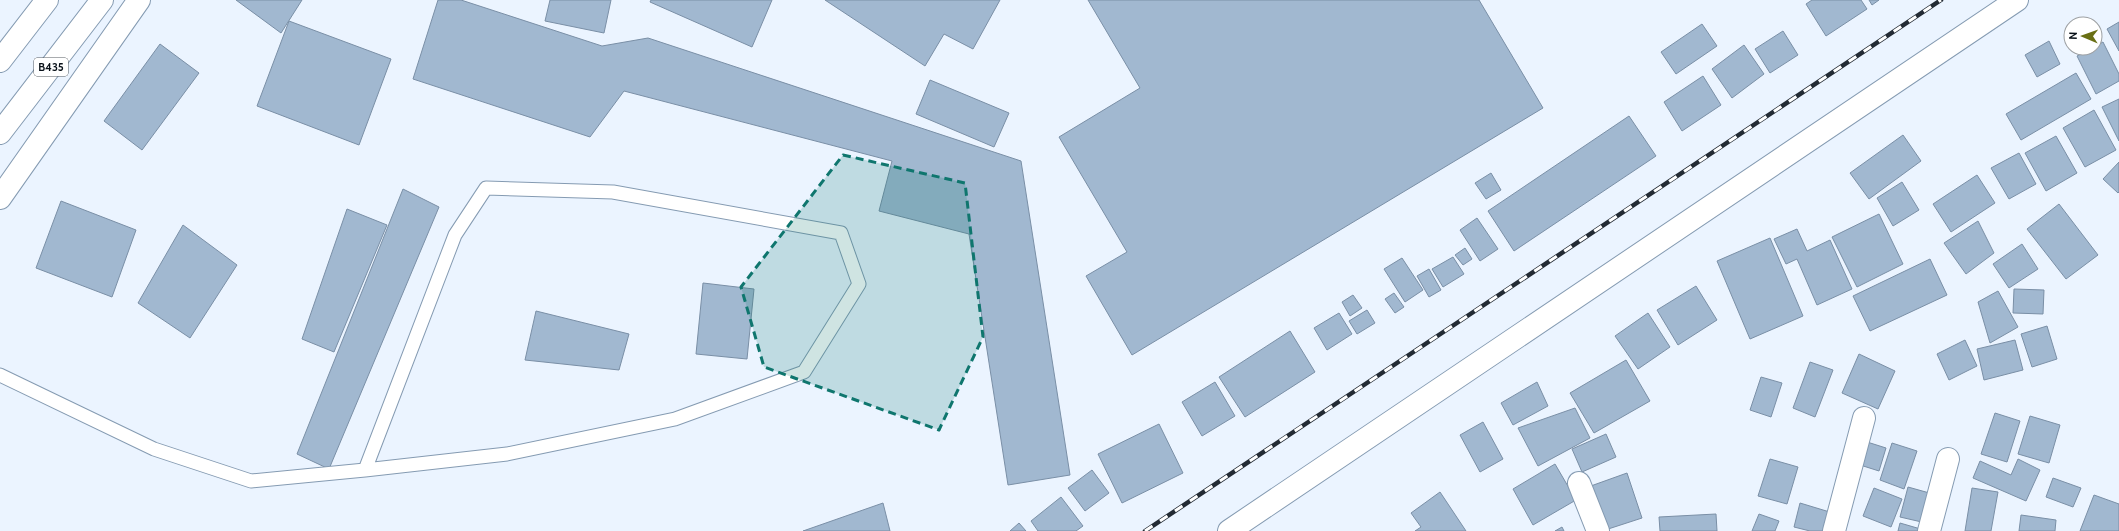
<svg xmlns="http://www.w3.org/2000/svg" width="2119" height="531" viewBox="0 0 2119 531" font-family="Cabin,sans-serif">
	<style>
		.building { fill: #a1b8d0; stroke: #7a8fa6 }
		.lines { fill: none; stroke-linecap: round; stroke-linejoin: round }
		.service-casing { stroke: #859bb2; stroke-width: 15 }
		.minor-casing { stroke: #859bb2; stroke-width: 24 }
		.tertiary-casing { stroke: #859bb2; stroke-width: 24 }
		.primary-casing { stroke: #859bb2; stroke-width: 24 }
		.service { stroke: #fff; stroke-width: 13 }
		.minor { stroke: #fff; stroke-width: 22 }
		.tertiary { stroke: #fff; stroke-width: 22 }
		.primary { stroke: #fff; stroke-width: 22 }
		.rail-casing { stroke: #232b34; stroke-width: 4.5 }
		.rail { stroke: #fff; stroke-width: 3; stroke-dasharray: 9; stroke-linecap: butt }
		.marked { fill: #0f766e; fill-opacity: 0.2; stroke: #0f766e; stroke-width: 3; stroke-dasharray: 8 5; stroke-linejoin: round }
		.labels { text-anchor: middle; stroke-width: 3; stroke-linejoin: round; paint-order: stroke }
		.shield { fill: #fff; stroke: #53585e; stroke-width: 1 }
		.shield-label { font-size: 11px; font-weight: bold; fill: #091119 }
	</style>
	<rect width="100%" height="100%" fill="#ebf4ff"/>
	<!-- building -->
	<g class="building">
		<polygon points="236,0 302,0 281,33"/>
		<polygon points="438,0 461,0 602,46 648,38 1021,161 1070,475 1008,485 969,234 879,211 892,161 624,91 590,137 413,79"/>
		<polygon points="550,0 611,0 604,33 545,21"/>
		<polygon points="651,0 772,0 752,47 650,2"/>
		<polygon points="825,0 1000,0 973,49 944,34 925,66"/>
		<polygon points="1088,0 1479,0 1543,108 1132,355 1086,276 1127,252 1059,137 1140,88"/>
		<polygon points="1812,0 1861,0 1867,9 1826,36 1806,4"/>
		<polygon points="1869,0 1879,0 1872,5"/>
		<polygon points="289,21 391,59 359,145 257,106"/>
		<polygon points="2119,22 2119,51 2107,29"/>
		<polygon points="1702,24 1717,46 1676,74 1661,52"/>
		<polygon points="1783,31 1798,55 1770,73 1755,49"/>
		<polygon points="2049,41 2060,64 2037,77 2025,55"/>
		<polygon points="2103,42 2119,74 2119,81 2096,94 2077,56"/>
		<polygon points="160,44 199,73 142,150 104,121"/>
		<polygon points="1744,45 1764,74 1732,98 1712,69"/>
		<polygon points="2076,73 2091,99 2021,140 2006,114"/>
		<polygon points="1703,76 1721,105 1682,131 1664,102"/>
		<polygon points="930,80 1009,113 994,147 916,114"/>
		<polygon points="2119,99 2119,141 2102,107"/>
		<polygon points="2094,110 2116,150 2085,167 2063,128"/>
		<polygon points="1629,116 1656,156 1514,251 1488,211"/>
		<polygon points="1903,135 1921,161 1869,199 1850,173"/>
		<polygon points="2056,136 2077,173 2046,191 2025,153"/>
		<polygon points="2019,153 2036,184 2009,199 1991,168"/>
		<polygon points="2119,162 2119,192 2118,193 2103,179"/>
		<polygon points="1491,173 1501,190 1486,199 1475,183"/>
		<polygon points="1977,175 1995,203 1951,232 1933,204"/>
		<polygon points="1902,182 1919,210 1893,226 1877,198"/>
		<polygon points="403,189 439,207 329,469 297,454"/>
		<polygon points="61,201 136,230 112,297 36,268"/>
		<polygon points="2059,204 2098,255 2066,279 2027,229"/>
		<polygon points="347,209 387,225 334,352 302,339"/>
		<polygon points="1879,214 1903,264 1857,287 1832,237"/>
		<polygon points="1477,218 1498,249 1480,261 1460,230"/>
		<polygon points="1978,221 1994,253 1966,274 1944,243"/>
		<polygon points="183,225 237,265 190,338 138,303"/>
		<polygon points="1797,229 1807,251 1830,240 1852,289 1817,305 1797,259 1786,264 1774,239"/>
		<polygon points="1770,238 1803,316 1750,339 1717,261"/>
		<polygon points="2022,244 2038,269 2009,288 1993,264"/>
		<polygon points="1465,248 1472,259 1463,265 1455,255"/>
		<polygon points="1453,257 1464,274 1443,287 1432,269"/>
		<polygon points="1402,258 1423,290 1405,302 1384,269"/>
		<polygon points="1930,259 1947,295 1870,331 1853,296"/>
		<polygon points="1429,269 1441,290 1429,297 1417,276"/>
		<polygon points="703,283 754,289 747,359 696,354"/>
		<polygon points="1696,286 1717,320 1678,345 1657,310"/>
		<polygon points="2014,289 2044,290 2043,314 2013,313"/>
		<polygon points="1998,291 2018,327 1990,343 1978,302"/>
		<polygon points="1394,293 1404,307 1395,313 1385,299"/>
		<polygon points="1353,295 1362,308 1350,316 1342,302"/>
		<polygon points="1367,310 1375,323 1357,334 1349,321"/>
		<polygon points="536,311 629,334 619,370 525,360"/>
		<polygon points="1339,313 1352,334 1327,350 1314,328"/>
		<polygon points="1648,313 1670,347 1638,369 1615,336"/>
		<polygon points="2047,326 2057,359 2032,367 2021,334"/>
		<polygon points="1290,331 1315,372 1245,417 1219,377"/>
		<polygon points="1965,340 1977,366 1949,380 1937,354"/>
		<polygon points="2015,340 2023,370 1984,380 1977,349"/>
		<polygon points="1859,354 1895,371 1878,409 1842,393"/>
		<polygon points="1626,360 1650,401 1594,433 1570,393"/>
		<polygon points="1810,362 1833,370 1815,417 1793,408"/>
		<polygon points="1761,377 1782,383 1771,417 1750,410"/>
		<polygon points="1215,382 1235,416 1202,436 1182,402"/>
		<polygon points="1537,382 1548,406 1513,425 1501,403"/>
		<polygon points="1575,408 1590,438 1538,466 1518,428"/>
		<polygon points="1995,413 2020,421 2007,462 1981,454"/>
		<polygon points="2030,416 2060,425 2049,463 2018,454"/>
		<polygon points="1483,422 1503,459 1480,472 1460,435"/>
		<polygon points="1159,424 1183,473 1122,503 1098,454"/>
		<polygon points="1606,434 1616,457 1582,472 1572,449"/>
		<polygon points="1864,441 1886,448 1879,471 1857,464"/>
		<polygon points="1892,443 1917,451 1904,489 1880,480"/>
		<polygon points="1770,459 1798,467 1787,504 1758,496"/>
		<polygon points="2018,459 2040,470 2026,501 1973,478 1980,461 2011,475"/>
		<polygon points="1555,464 1576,500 1533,525 1513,489"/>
		<polygon points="1092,470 1109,493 1085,511 1068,488"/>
		<polygon points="1627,473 1642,518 1602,531 1588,487"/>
		<polygon points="2053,478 2081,488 2073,507 2046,497"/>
		<polygon points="1908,487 1933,494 1926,523 1900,517"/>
		<polygon points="1874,488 1902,499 1891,527 1863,516"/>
		<polygon points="1972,488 1998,492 1991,531 1965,531"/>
		<polygon points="1440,492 1466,531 1415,531 1421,527 1411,513"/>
		<polygon points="2094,495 2119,504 2119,531 2080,531"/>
		<polygon points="1061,497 1083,526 1076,531 1038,531 1031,521"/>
		<polygon points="883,503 890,531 803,531"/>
		<polygon points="1800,503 1833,513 1827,531 1810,531 1794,527"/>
		<polygon points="1716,514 1717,531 1660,531 1659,517"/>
		<polygon points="1759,514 1779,521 1775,531 1752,531"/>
		<polygon points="2021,515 2056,520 2055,531 2019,531"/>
		<polygon points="1019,523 1026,531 1010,531"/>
		<polygon points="1900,523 1924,530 1924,531 1898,531"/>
		<polygon points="1562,527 1564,531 1555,531"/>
	</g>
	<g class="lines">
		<!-- service casing -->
		<g class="service-casing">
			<polyline id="service" points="0,375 154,449 251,481 365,470 455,235 486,188 613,192 841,233 859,284 804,372 675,419 507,454 365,470"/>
		</g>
		<!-- minor casing -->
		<g class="minor-casing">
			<g id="minor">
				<polyline points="1579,483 1598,531"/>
				<polyline points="1229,531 2017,0"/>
				<polyline points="1834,531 1864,418"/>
				<polyline points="1929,531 1948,459"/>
			</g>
		</g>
		<!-- tertiary casing -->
		<g class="tertiary-casing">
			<polyline id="tertiary" points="0,198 139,0"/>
		</g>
		<!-- primary casing -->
		<g class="primary-casing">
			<g id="primary">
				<polyline points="0,61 47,0"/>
				<polyline points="0,133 102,0"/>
			</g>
		</g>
		<!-- service -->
		<use href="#service" class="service"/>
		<!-- minor -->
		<use href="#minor" class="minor"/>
		<!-- tertiary -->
		<use href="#tertiary" class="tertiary"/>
		<!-- primary -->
		<use href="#primary" class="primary"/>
		<!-- rail casing -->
		<g class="rail-casing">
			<polyline id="rail" points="1145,531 1941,0"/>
		</g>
		<!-- rail -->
		<use href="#rail" class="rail"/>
	</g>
	<!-- marked area -->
	<path class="marked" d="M 843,155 L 965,183 L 983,337 L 939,430 L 764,367 L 741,287 Z"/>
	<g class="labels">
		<!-- shield labels -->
		<rect class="shield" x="34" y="58" width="34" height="18" rx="3"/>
		<g class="shield-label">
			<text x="51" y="71">B435</text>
		</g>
	</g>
	<!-- north arrow -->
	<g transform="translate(2083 36) rotate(272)"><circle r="19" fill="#ffffff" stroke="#9da0a3"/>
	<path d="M0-3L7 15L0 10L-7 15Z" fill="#696f14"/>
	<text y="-6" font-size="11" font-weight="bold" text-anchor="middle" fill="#091119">N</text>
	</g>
</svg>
